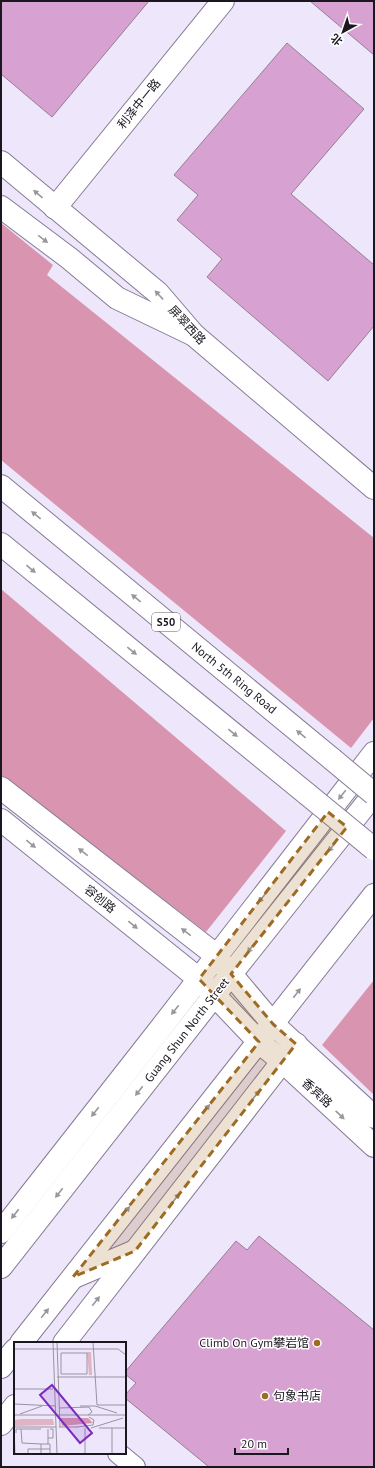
<svg xmlns="http://www.w3.org/2000/svg" width="375" height="1468" viewBox="0 0 375 1468" font-family="'PT Sans','Noto Sans SC',sans-serif">
	<style>
		.forest { fill: #d995af }
		.building { fill: #d7a2d1; stroke: #957f92 }
		.lines { fill: none; stroke-linecap: round; stroke-linejoin: round }
		.street-casing { stroke: #857b93; stroke-width: 22 }
		.secondary-casing { stroke: #857b93; stroke-width: 24 }
		.primary-casing { stroke: #857b93; stroke-width: 24 }
		.highway-casing { stroke: #857b93; stroke-width: 24 }
		.street { stroke: #fff; stroke-width: 20 }
		.secondary { stroke: #fff; stroke-width: 22 }
		.primary { stroke: #fff; stroke-width: 22 }
		.highway { stroke: #fff; stroke-width: 22 }
		.highway-bridge-casing { stroke: #857b93; stroke-width: 24; stroke-linecap: butt }
		.highway-bridge { stroke: #fff; stroke-width: 22 }
		.oneway { fill: #98979b }
		.marked { fill: #9e6b22; fill-opacity: 0.2; stroke: #9e6b22; stroke-width: 3; stroke-dasharray: 8 5; stroke-linejoin: round }
		.poi-dot { fill: #9e6b22; stroke: #fff; stroke-width: 1.5 }
		.labels { text-anchor: middle; stroke-width: 3; stroke-linejoin: round; paint-order: stroke }
		.shield { fill: #fff; stroke: #5f5d63; stroke-width: 1 }
		.shield-label { font-size: 11px; font-weight: bold; fill: #1b1720 }
		.street-label { font-size: 12px; fill: #1b1720; stroke: #fff }
		.poi-label { font-size: 12px; fill: #1b1720; stroke: #fff; text-anchor: end }
		.inset-road { fill: none; stroke: #9a93a3; stroke-width: 1 }
		.view { fill: #7b2cbf; fill-opacity: 0.15; stroke: #7b2cbf; stroke-width: 2 }
		.inset-edge { fill: none; stroke: #1b1720; stroke-width: 2 }
	</style>
	<rect width="100%" height="100%" fill="#eee6fb"/>
	<!-- forest -->
	<g class="forest">
		<polygon points="1,223 53,265 47,275 374,538 374,718 351,748 1,460"/>
		<polygon points="1,589 286,831 206,932 1,775"/>
		<polygon points="374,980 374,1095 322,1045"/>
	</g>
	<!-- building -->
	<g class="building">
		<polygon points="1,1 149,1 52,117 1,74"/>
		<polygon points="310,1 374,1 374,55"/>
		<polygon points="287,43 364,109 291,194 374,265 374,326 328,381 207,277 222,259 177,220 198,195 174,175"/>
		<polygon points="259,1236 374,1330 374,1467 209,1467 125,1398 125,1395 136,1383 125,1374 125,1372 236,1241 247,1250"/>
	</g>
	<g class="lines">
		<!-- street casing -->
		<g class="street-casing">
			<polyline id="street" points="118,1453 135,1467"/>
		</g>
		<!-- secondary casing -->
		<g class="secondary-casing">
			<g id="secondary">
				<polyline points="1,162 158,293 194,335 374,488"/>
				<polyline points="55,208 223,1"/>
				<polyline points="1,820 199,979 259,1042 282,1061 374,1146"/>
				<polyline points="219,960 273,1024 374,1117"/>
				<polyline points="1,1232 157,1033 374,753"/>
				<polyline points="64,1343 296,1044"/>
				<polyline points="1,1424 15,1406"/>
			</g>
		</g>
		<!-- primary casing -->
		<g class="primary-casing">
			<g id="primary">
				<polyline points="1,1267 231,974 374,794"/>
				<polyline points="74,1277 135,1251"/>
				<polyline points="21,1343 374,895"/>
				<polyline points="1,1367 15,1350"/>
			</g>
		</g>
		<!-- highway casing -->
		<g class="highway-casing">
			<g id="highway">
				<polyline points="1,207 69,258 117,298 194,335"/>
				<polyline points="1,486 332,759"/>
				<polyline points="1,544 307,794"/>
				<polyline points="1,788 217,956"/>
			</g>
		</g>
		<!-- street -->
		<use href="#street" class="street"/>
		<!-- secondary -->
		<use href="#secondary" class="secondary"/>
		<!-- primary -->
		<use href="#primary" class="primary"/>
		<!-- highway -->
		<use href="#highway" class="highway"/>
		<!-- highway-bridge casing -->
		<g class="highway-bridge-casing">
			<g id="highway-bridge">
				<polyline points="332,759 374,794"/>
				<polyline points="307,794 374,849"/>
			</g>
		</g>
		<!-- highway-bridge -->
		<use href="#highway-bridge" class="highway-bridge"/>
	</g>
	<!-- one-way arrows -->
	<defs><path id="oneway-solid" d="M-6-.8H1V-3.2L6.5 0L1 3.2V.8H-6Z"/></defs>
	<g class="oneway">
		<use href="#oneway-solid" transform="translate(38 194) rotate(-140)"/>
		<use href="#oneway-solid" transform="translate(43 239) rotate(37)"/>
		<use href="#oneway-solid" transform="translate(159 295) rotate(-133)"/>
		<use href="#oneway-solid" transform="translate(36 515) rotate(-141)"/>
		<use href="#oneway-solid" transform="translate(31 569) rotate(39)"/>
		<use href="#oneway-solid" transform="translate(136 598) rotate(-141)"/>
		<use href="#oneway-solid" transform="translate(132 651) rotate(39)"/>
		<use href="#oneway-solid" transform="translate(233 733) rotate(39)"/>
		<use href="#oneway-solid" transform="translate(301 734) rotate(-141)"/>
		<use href="#oneway-solid" transform="translate(342 795) rotate(128)"/>
		<use href="#oneway-solid" transform="translate(31 844) rotate(39)"/>
		<use href="#oneway-solid" transform="translate(332 847) rotate(129)"/>
		<use href="#oneway-solid" transform="translate(83 852) rotate(-142)"/>
		<use href="#oneway-solid" transform="translate(262 898) rotate(128)"/>
		<use href="#oneway-solid" transform="translate(133 925) rotate(39)"/>
		<use href="#oneway-solid" transform="translate(186 932) rotate(-142)"/>
		<use href="#oneway-solid" transform="translate(251 948) rotate(128)"/>
		<use href="#oneway-solid" transform="translate(297 993) rotate(-52)"/>
		<use href="#oneway-solid" transform="translate(175 1010) rotate(128)"/>
		<use href="#oneway-solid" transform="translate(139 1091) rotate(128)"/>
		<use href="#oneway-solid" transform="translate(256 1095) rotate(-52)"/>
		<use href="#oneway-solid" transform="translate(206 1109) rotate(-52)"/>
		<use href="#oneway-solid" transform="translate(95 1112) rotate(128)"/>
		<use href="#oneway-solid" transform="translate(340 1115) rotate(43)"/>
		<use href="#oneway-solid" transform="translate(59 1193) rotate(128)"/>
		<use href="#oneway-solid" transform="translate(176 1198) rotate(-52)"/>
		<use href="#oneway-solid" transform="translate(126 1211) rotate(-52)"/>
		<use href="#oneway-solid" transform="translate(15 1214) rotate(128)"/>
		<use href="#oneway-solid" transform="translate(96 1301) rotate(-52)"/>
		<use href="#oneway-solid" transform="translate(45 1313) rotate(-51)"/>
	</g>
	<!-- marked area -->
	<path class="marked" d="M 328,812 L 347,827 L 231,974 L 273,1024 L 296,1044 L 135,1251 L 73,1277 L 259,1042 L 199,979 Z"/>
	<!-- markers -->
	<g class="poi-dot">
		<circle cx="317" cy="1343" r="4"/>
		<circle cx="265" cy="1396" r="4"/>
	</g>
	<g class="labels">
		<!-- shield labels -->
		<rect class="shield" x="152" y="613" width="28" height="18" rx="3"/>
		<g class="shield-label">
			<text x="166" y="626">S50</text>
		</g>
		<!-- street labels -->
		<g class="street-label">
			<text transform="translate(139 104) rotate(-51)" y="4">利泽中一路</text>
			<text transform="translate(187 325) rotate(47)" y="4">屏翠西路</text>
			<text transform="translate(234 678) rotate(39)" y="4">North 5th Ring Road</text>
			<text transform="translate(100 899) rotate(39)" y="4">容创路</text>
			<text transform="translate(187 1030) rotate(-52)" y="4">Guang Shun North Street</text>
			<text transform="translate(317 1093) rotate(43)" y="4">香宾路</text>
		</g>
		<!-- poi labels -->
		<g class="poi-label">
			<text x="309" y="1347">Climb On Gym攀岩馆</text>
			<text x="273" y="1400" text-anchor="start">句象书店</text>
		</g>
	</g>
	<!-- overview -->
	<g transform="translate(14 1342)">
		<rect width="112" height="112" fill="#eee6fb"/>
		<path d="M 73,10 L 77,10 L 78,33 L 75,33 ZM 8,77 L 39,77 L 40,83 L 0,84 L 0,78 Z" fill="#e1b4c4"/>
		<path d="M 46,76 L 74,76 L 79,81 L 48,84 Z" fill="#d995af"/>
		<path class="inset-road" d="M 39,0 L 43,112M 43,0 L 46,85M 79,0 L 83,63M 0,7 L 104,7 L 112,13M 47,11 L 73,11 L 73,32 L 47,32 ZM 43,35 L 112,35M 0,47 L 39,47M 0,62 L 42,64M 83,63 L 112,63M 66,64 L 81,64 L 103,71M 45,66 L 75,65 L 78,70 L 74,73M 6,72 L 28,64M 0,73 L 112,73M 45,85 L 64,85M 63,85 L 79,83 L 80,78 L 75,75M 71,86 L 71,112M 77,86 L 109,76M 85,86 L 112,86M 7,87 L 8,101 L 27,102 L 27,112M 2,91 L 2,87 L 27,87M 34,96 L 39,96 L 39,87 L 36,87M 27,102 L 36,102 L 36,112M 34,102 L 34,87M 1,112 L 0,85 L 42,85M 14,112 L 14,107 L 36,107M 98,112 L 98,86"/>
		<path class="view" d="M 38,43 L 78,91 L 66,101 L 26,53 Z"/>
		<rect width="112" height="112" class="inset-edge"/>
	</g>
	<!-- border -->
	<rect width="375" height="1468" fill="none" stroke="#1b1720" stroke-width="4"/>
	<!-- north arrow -->
	<g transform="translate(343 32) rotate(220)" stroke="#ffffff" stroke-width="3" paint-order="stroke">
	<path d="M0-3L7 15L0 10L-7 15Z" fill="#1b1720"/>
	<text y="-6" font-size="11" font-weight="bold" text-anchor="middle" fill="#1b1720">北</text>
	</g>
	<!-- scale -->
	<path d="M235 1448v6h53v-6" fill="none" stroke="#1b1720" stroke-width="2"/>
	<text x="241" y="1448" font-size="12" fill="#1b1720" stroke="#ffffff" stroke-width="3" paint-order="stroke">20 m</text>
</svg>
